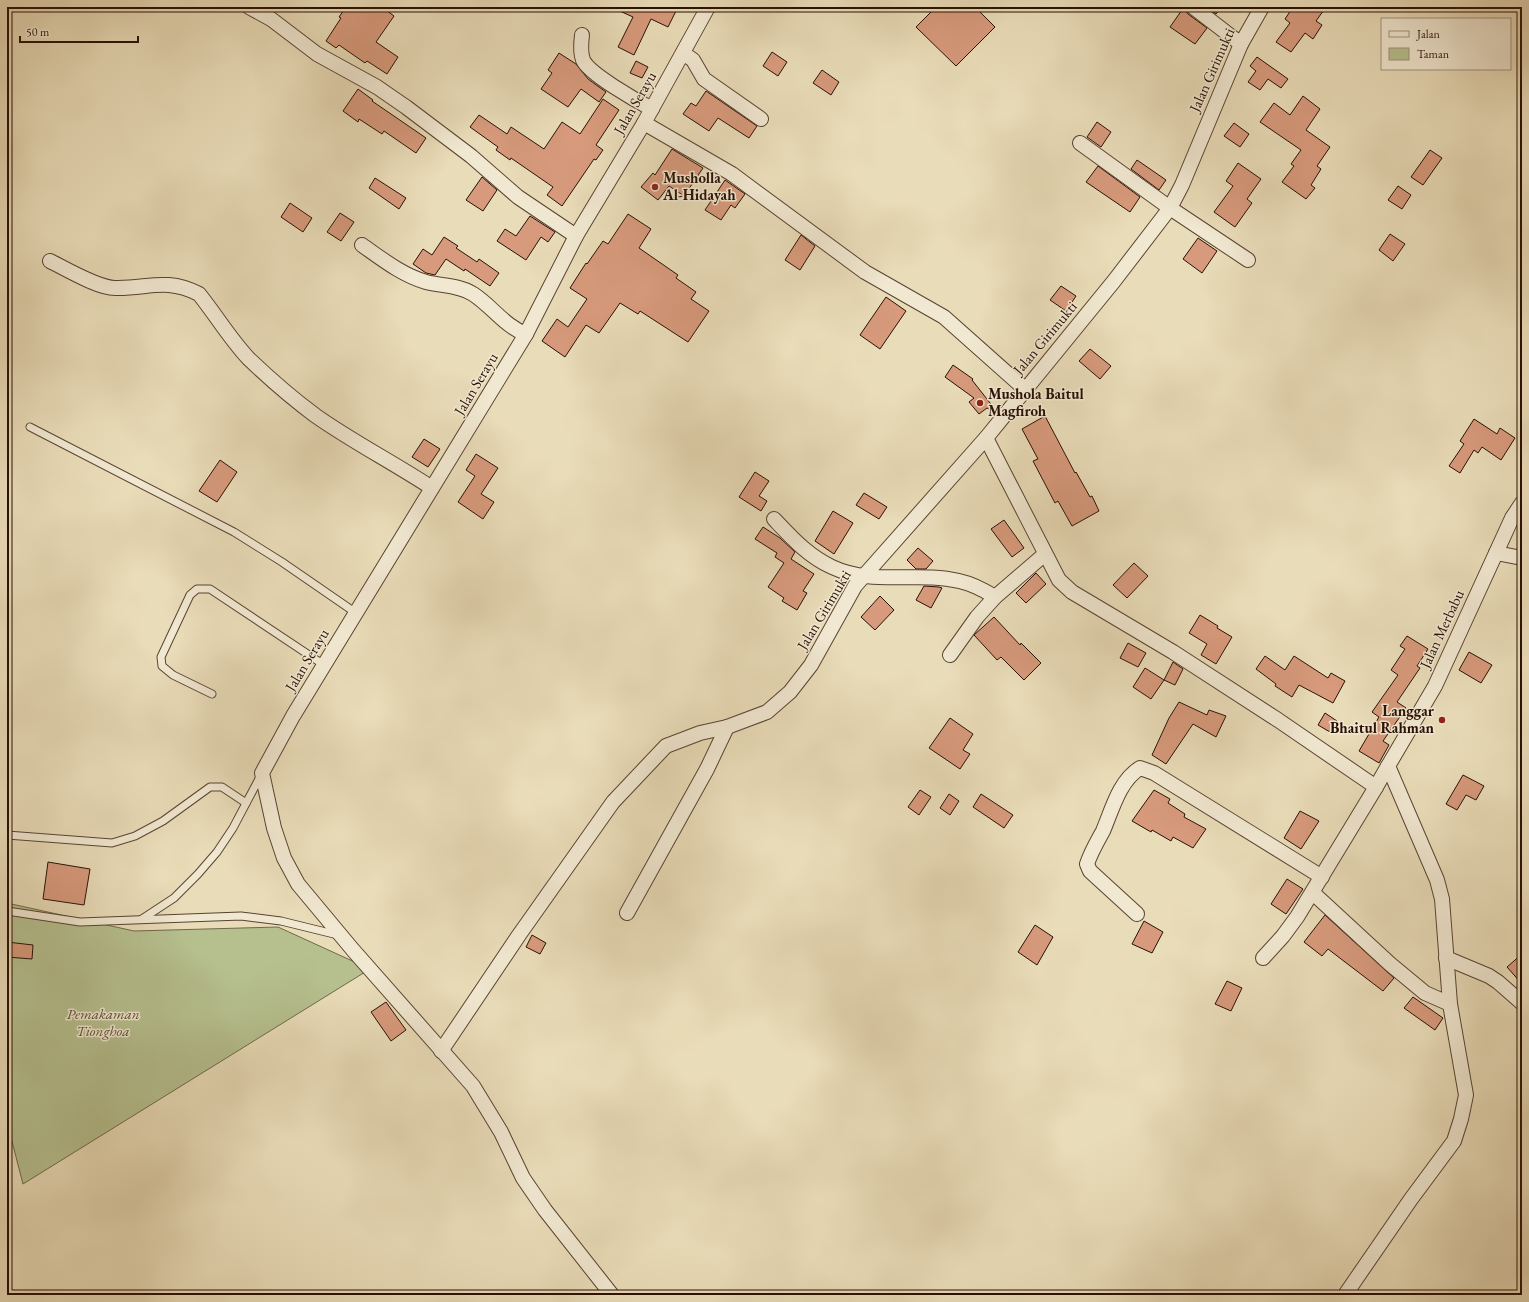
<svg xmlns="http://www.w3.org/2000/svg" width="1529" height="1302" viewBox="0 0 1529 1302" font-family="'EB Garamond',serif">
	<style>
		.green { fill: #b6c08f; stroke: #70684a }
		.building { fill: #d79a7c; stroke: #291005 }
		.lines { fill: none; stroke-linecap: round; stroke-linejoin: round }
		.service-casing { stroke: #594332; stroke-width: 9 }
		.minor-casing { stroke: #594332; stroke-width: 16 }
		.service { stroke: #f1e8d1; stroke-width: 7 }
		.minor { stroke: #f1e8d1; stroke-width: 14 }
		.poi-dot { fill: #8f2418; stroke: #f1e8d1; stroke-width: 1.5 }
		.labels { text-anchor: middle; stroke-width: 3; stroke-linejoin: round; paint-order: stroke }
		.street-label { font-size: 15px; fill: #291005; stroke: #f1e8d1 }
		.poi-label { font-size: 15px; font-weight: bold; fill: #291005; stroke: #f1e8d1; text-anchor: start }
		.park-label { font-size: 15px; font-style: italic; fill: #5a4e35; stroke: #f1e8d1 }
	</style>
	<rect width="100%" height="100%" fill="#e9dcb8"/>
	<filter id="stains"><feTurbulence type="fractalNoise" baseFrequency=".005" numOctaves="4"/><feColorMatrix values="0 0 0 0 .2 0 0 0 0 .09 0 0 0 0 .02 0 0 0 .5 -.17"/></filter>
	<radialGradient id="worn" r=".72"><stop offset=".6" stop-color="#630" stop-opacity="0"/><stop offset="1" stop-color="#630" stop-opacity=".3"/></radialGradient>
	<!-- green -->
	<polygon class="green" points="7,903 134,931 278,927 370,969 23,1184 7,1122"/>
	<!-- building -->
	<g class="building">
		<polygon points="346,7 382,7 394,16 376,42 398,57 387,74 367,61 365,63 339,45 336,48 326,41 341,18 339,17"/>
		<polygon points="611,7 678,7 668,27 651,19 634,55 618,47 633,17"/>
		<polygon points="936,7 975,7 995,27 956,66 916,27"/>
		<polygon points="1184,7 1188,14 1207,28 1195,44 1170,27"/>
		<polygon points="1207,7 1222,7 1216,14"/>
		<polygon points="1293,7 1326,7 1316,21 1322,25 1313,39 1305,33 1291,52 1276,42 1290,23 1285,19"/>
		<polygon points="772,52 787,62 778,76 763,66"/>
		<polygon points="559,53 576,64 588,79 606,92 599,102 581,89 568,107 541,89 552,73 548,70"/>
		<polygon points="1257,57 1288,79 1281,88 1268,79 1260,90 1248,82 1256,71 1250,66"/>
		<polygon points="636,61 648,67 642,78 630,73"/>
		<polygon points="822,70 839,82 831,95 813,83"/>
		<polygon points="358,89 373,100 372,101 426,138 416,153 384,131 382,134 359,119 358,122 343,111"/>
		<polygon points="706,91 757,126 749,138 718,118 709,131 683,114 691,103 696,106"/>
		<polygon points="1303,96 1320,109 1306,130 1330,147 1317,166 1321,169 1311,185 1315,188 1306,199 1282,182 1294,166 1291,164 1301,150 1260,122 1274,103 1290,115"/>
		<polygon points="603,99 619,110 596,145 603,150 596,160 594,159 562,206 547,195 553,187 511,158 510,160 496,150 498,147 470,127 479,115 507,134 511,127 544,149 562,122 580,134"/>
		<polygon points="1097,122 1111,132 1101,147 1087,137"/>
		<polygon points="1234,123 1249,134 1240,147 1224,136"/>
		<polygon points="672,149 703,168 684,196 669,186 658,200 641,187 653,173 655,175"/>
		<polygon points="1430,150 1442,158 1423,185 1411,177"/>
		<polygon points="1137,160 1166,180 1159,190 1131,169"/>
		<polygon points="1238,163 1261,179 1247,199 1252,203 1235,227 1214,212 1233,186 1226,181"/>
		<polygon points="1098,166 1140,197 1130,212 1086,182"/>
		<polygon points="482,177 497,190 483,211 466,200"/>
		<polygon points="375,178 406,198 399,209 369,188"/>
		<polygon points="725,180 745,194 735,208 731,205 721,220 705,210"/>
		<polygon points="1398,186 1411,195 1402,209 1388,200"/>
		<polygon points="290,203 312,218 303,232 281,217"/>
		<polygon points="340,213 354,222 341,241 327,232"/>
		<polygon points="628,214 651,229 639,248 678,275 676,278 696,292 691,299 709,311 688,342 640,311 638,314 620,303 599,333 586,325 565,357 542,341 557,319 568,327 587,299 570,288 586,263 587,264 603,241 608,244"/>
		<polygon points="530,216 555,232 548,242 541,237 526,260 497,241 505,229 516,236"/>
		<polygon points="1390,234 1405,244 1393,261 1379,250"/>
		<polygon points="801,235 815,246 800,270 785,260"/>
		<polygon points="444,237 458,246 456,248 477,262 479,259 499,273 490,286 465,269 464,271 446,259 435,275 426,273 413,264 423,249 432,255"/>
		<polygon points="1198,238 1217,251 1202,273 1183,259"/>
		<polygon points="1061,286 1076,296 1066,311 1050,300"/>
		<polygon points="886,297 906,311 880,349 860,335"/>
		<polygon points="1090,349 1111,366 1100,379 1079,361"/>
		<polygon points="953,365 973,379 972,380 994,408 992,411 987,408 979,414 969,402 974,398 945,377"/>
		<polygon points="1045,416 1075,473 1076,472 1090,497 1092,496 1099,511 1072,526 1058,501 1055,503 1033,461 1038,459 1022,429"/>
		<polygon points="1474,419 1497,434 1500,428 1515,438 1501,460 1482,447 1478,453 1474,450 1460,473 1449,466 1464,444 1460,441"/>
		<polygon points="424,439 440,449 428,467 412,457"/>
		<polygon points="476,454 498,468 481,494 494,502 483,519 458,502 475,476 466,470"/>
		<polygon points="220,460 237,472 217,502 199,491"/>
		<polygon points="755,472 769,481 759,496 767,501 761,511 739,497"/>
		<polygon points="864,493 887,507 879,519 856,505"/>
		<polygon points="833,511 853,523 834,554 815,541"/>
		<polygon points="1004,520 1024,548 1012,557 991,529"/>
		<polygon points="763,527 780,538 795,552 791,559 814,574 803,591 807,593 797,610 782,601 784,598 768,587 784,563 775,557 777,553 755,539"/>
		<polygon points="918,548 933,561 926,569 916,569 907,560"/>
		<polygon points="1134,563 1148,576 1127,598 1113,585"/>
		<polygon points="1036,573 1046,584 1026,603 1016,593"/>
		<polygon points="924,586 939,587 942,588 931,608 916,600"/>
		<polygon points="880,596 894,610 875,630 861,617"/>
		<polygon points="1200,615 1218,626 1217,628 1232,637 1216,664 1201,655 1207,644 1189,633"/>
		<polygon points="994,617 1020,645 1021,643 1041,663 1024,680 1001,657 997,660 974,635"/>
		<polygon points="1407,636 1428,649 1417,666 1420,668 1397,702 1406,708 1383,741 1389,745 1379,763 1359,751 1379,717 1372,712 1398,675 1391,670 1405,649 1400,646"/>
		<polygon points="1128,643 1146,653 1138,667 1120,658"/>
		<polygon points="1469,652 1492,665 1481,683 1459,670"/>
		<polygon points="1265,656 1285,670 1294,656 1328,678 1331,673 1345,681 1333,703 1299,685 1292,697 1275,686 1276,684 1256,669"/>
		<polygon points="1173,662 1183,669 1175,685 1164,680"/>
		<polygon points="1145,668 1164,680 1151,699 1133,687"/>
		<polygon points="1179,702 1207,715 1209,710 1226,716 1216,737 1193,724 1166,764 1152,755 1169,718"/>
		<polygon points="1325,713 1337,721 1330,732 1318,725"/>
		<polygon points="950,718 973,734 963,750 970,754 960,769 929,748"/>
		<polygon points="1463,775 1484,786 1476,800 1466,795 1457,810 1446,804"/>
		<polygon points="920,790 931,797 919,815 908,807"/>
		<polygon points="1154,790 1170,799 1168,803 1185,814 1184,817 1206,829 1193,848 1173,837 1171,841 1152,830 1151,832 1132,821"/>
		<polygon points="949,794 959,801 950,815 940,808"/>
		<polygon points="981,794 1013,815 1004,828 973,807"/>
		<polygon points="1300,811 1319,821 1301,849 1284,838"/>
		<polygon points="48,862 90,869 84,905 43,899"/>
		<polygon points="1287,879 1303,889 1286,914 1271,904"/>
		<polygon points="1325,915 1394,978 1383,991 1328,949 1322,956 1304,942"/>
		<polygon points="1144,921 1163,932 1152,953 1132,944"/>
		<polygon points="1035,925 1053,937 1037,965 1018,952"/>
		<polygon points="532,935 546,943 540,954 526,947"/>
		<polygon points="7,942 33,945 32,959 7,957"/>
		<polygon points="1522,954 1522,984 1507,967"/>
		<polygon points="1227,981 1242,988 1231,1011 1215,1004"/>
		<polygon points="1413,997 1443,1018 1435,1030 1404,1008"/>
		<polygon points="386,1002 406,1030 391,1041 371,1012"/>
	</g>
	<g class="lines">
		<!-- service casing -->
		<g class="service-casing">
			<g id="service">
				<polyline points="30,427 234,532 282,562 356,613"/>
				<polyline points="212,694 173,675 162,666 161,657 190,595 197,589 210,589 324,665"/>
				<polyline points="7,835 112,843 135,836 163,821 210,787 222,787 246,803"/>
				<polyline points="7,911 80,922 241,916 281,921 338,935"/>
				<polyline points="142,919 174,898 198,874 217,852 233,828 261,775"/>
			</g>
		</g>
		<!-- minor casing -->
		<g class="minor-casing">
			<g id="minor">
				<polyline points="249,7 271,19 317,54 377,87 406,107 471,156 518,197 576,236"/>
				<polyline points="1193,7 1241,44"/>
				<path d="M 582,35 C 581,43 580,52 583,60 C 589,74 637,101 652,109"/>
				<polyline points="683,53 693,60 704,79 761,119"/>
				<polyline points="644,123 732,174 865,272 944,317 1025,389"/>
				<polyline points="1080,143 1170,208 1248,260"/>
				<path d="M 362,245 C 382,259 402,275 426,282 C 441,286 459,285 473,294 C 492,306 504,326 526,334"/>
				<path d="M 50,261 C 66,269 98,288 115,288 C 148,289 165,277 199,294 C 216,315 230,339 249,359 C 270,379 293,399 316,416 C 353,442 394,463 432,488"/>
				<polyline points="986,438 1059,580 1072,592 1173,652 1278,720 1376,787 1388,766 1437,880 1442,899 1450,1004 1466,1095 1461,1119 1454,1141 1411,1199 1345,1295"/>
				<path d="M 774,519 C 792,538 808,556 832,567 C 872,586 918,571 959,581 C 973,584 984,590 995,597"/>
				<polyline points="1496,553 1522,558"/>
				<polyline points="950,655 977,617 995,597 1045,554"/>
				<polyline points="1388,766 1435,686 1496,553 1512,518 1522,503"/>
				<polyline points="1313,893 1390,964 1425,993 1450,1004"/>
				<polyline points="627,913 707,769 727,727"/>
				<path d="M 1137,914 L 1090,871 L 1087,864 C 1091,852 1097,842 1103,831 C 1112,810 1119,781 1140,768 L 1154,773 L 1322,877"/>
				<polyline points="1263,958 1283,936 1297,917 1376,787"/>
				<polyline points="1446,958 1489,976 1498,982 1522,1003"/>
				<polyline points="441,1051 519,935 613,802 666,746 700,733 727,727 767,712 790,692 811,665 855,586 986,438 1114,281 1170,208 1182,185 1241,44 1262,7"/>
				<polyline points="612,1295 545,1210 523,1178 501,1132 473,1086 353,950 298,884 284,858 274,828 262,773 293,716 526,334 576,236 644,123 708,7"/>
			</g>
		</g>
		<!-- service -->
		<use href="#service" class="service"/>
		<!-- minor -->
		<use href="#minor" class="minor"/>
	</g>
	<!-- markers -->
	<g class="poi-dot">
		<circle cx="655" cy="187" r="4"/>
		<circle cx="980" cy="403" r="4"/>
		<circle cx="1442" cy="720" r="4"/>
	</g>
	<g class="labels">
		<!-- street labels -->
		<g class="street-label">
			<text transform="translate(1212 70) rotate(-66)" y="5">Jalan Girimukti</text>
			<text transform="translate(635 103) rotate(-60)" y="5">Jalan Serayu</text>
			<text transform="translate(1045 338) rotate(-50)" y="5">Jalan Girimukti</text>
			<text transform="translate(476 384) rotate(-59)" y="5">Jalan Serayu</text>
			<text transform="translate(824 610) rotate(-59)" y="5">Jalan Girimukti</text>
			<text transform="translate(1442 629) rotate(-65)" y="5">Jalan Merbabu</text>
			<text transform="translate(307 660) rotate(-59)" y="5">Jalan Serayu</text>
		</g>
		<!-- poi labels -->
		<g class="poi-label">
			<text x="663" y="183">Musholla<tspan x="663" dy="17">Al-Hidayah</tspan></text>
			<text x="988" y="399">Mushola Baitul<tspan x="988" dy="17">Magfiroh</tspan></text>
			<text x="1434" y="716" text-anchor="end">Langgar<tspan x="1434" dy="17">Bhaitul Rahman</tspan></text>
		</g>
		<!-- park labels -->
		<g class="park-label">
			<text x="103" y="1019">Pemakaman<tspan x="103" dy="17">Tionghoa</tspan></text>
		</g>
	</g>
	<!-- margin -->
	<rect width="1529" height="1302" fill="none" stroke="#e9dcb8" stroke-width="24"/>
	<rect x="8" y="8" width="1513" height="1286" fill="none" stroke="#291005" stroke-width="2"/>
	<rect x="12" y="12" width="1505" height="1278" fill="none" stroke="#291005"/>
	<!-- legend -->
	<rect x="1381" y="18" width="130" height="52" fill="#f1e8d1" stroke="#a1927f"/>
	<rect x="1389" y="31" width="20" height="6" fill="#f1e8d1" stroke="#a1927f"/>
	<text x="1417" y="38" font-size="12" fill="#291005">Jalan</text>
	<rect x="1389" y="48" width="20" height="12" fill="#b6c08f" stroke="#a1927f"/>
	<text x="1417" y="58" font-size="12" fill="#291005">Taman</text>
	<!-- scale -->
	<path d="M20 36v6h118v-6" fill="none" stroke="#291005" stroke-width="2"/>
	<text x="26" y="36" font-size="12" fill="#291005" stroke="#f1e8d1" stroke-width="3" paint-order="stroke">50 m</text>
	<rect width="100%" height="100%" filter="url(#stains)"/>
	<rect width="100%" height="100%" fill="url(#worn)"/>
</svg>
